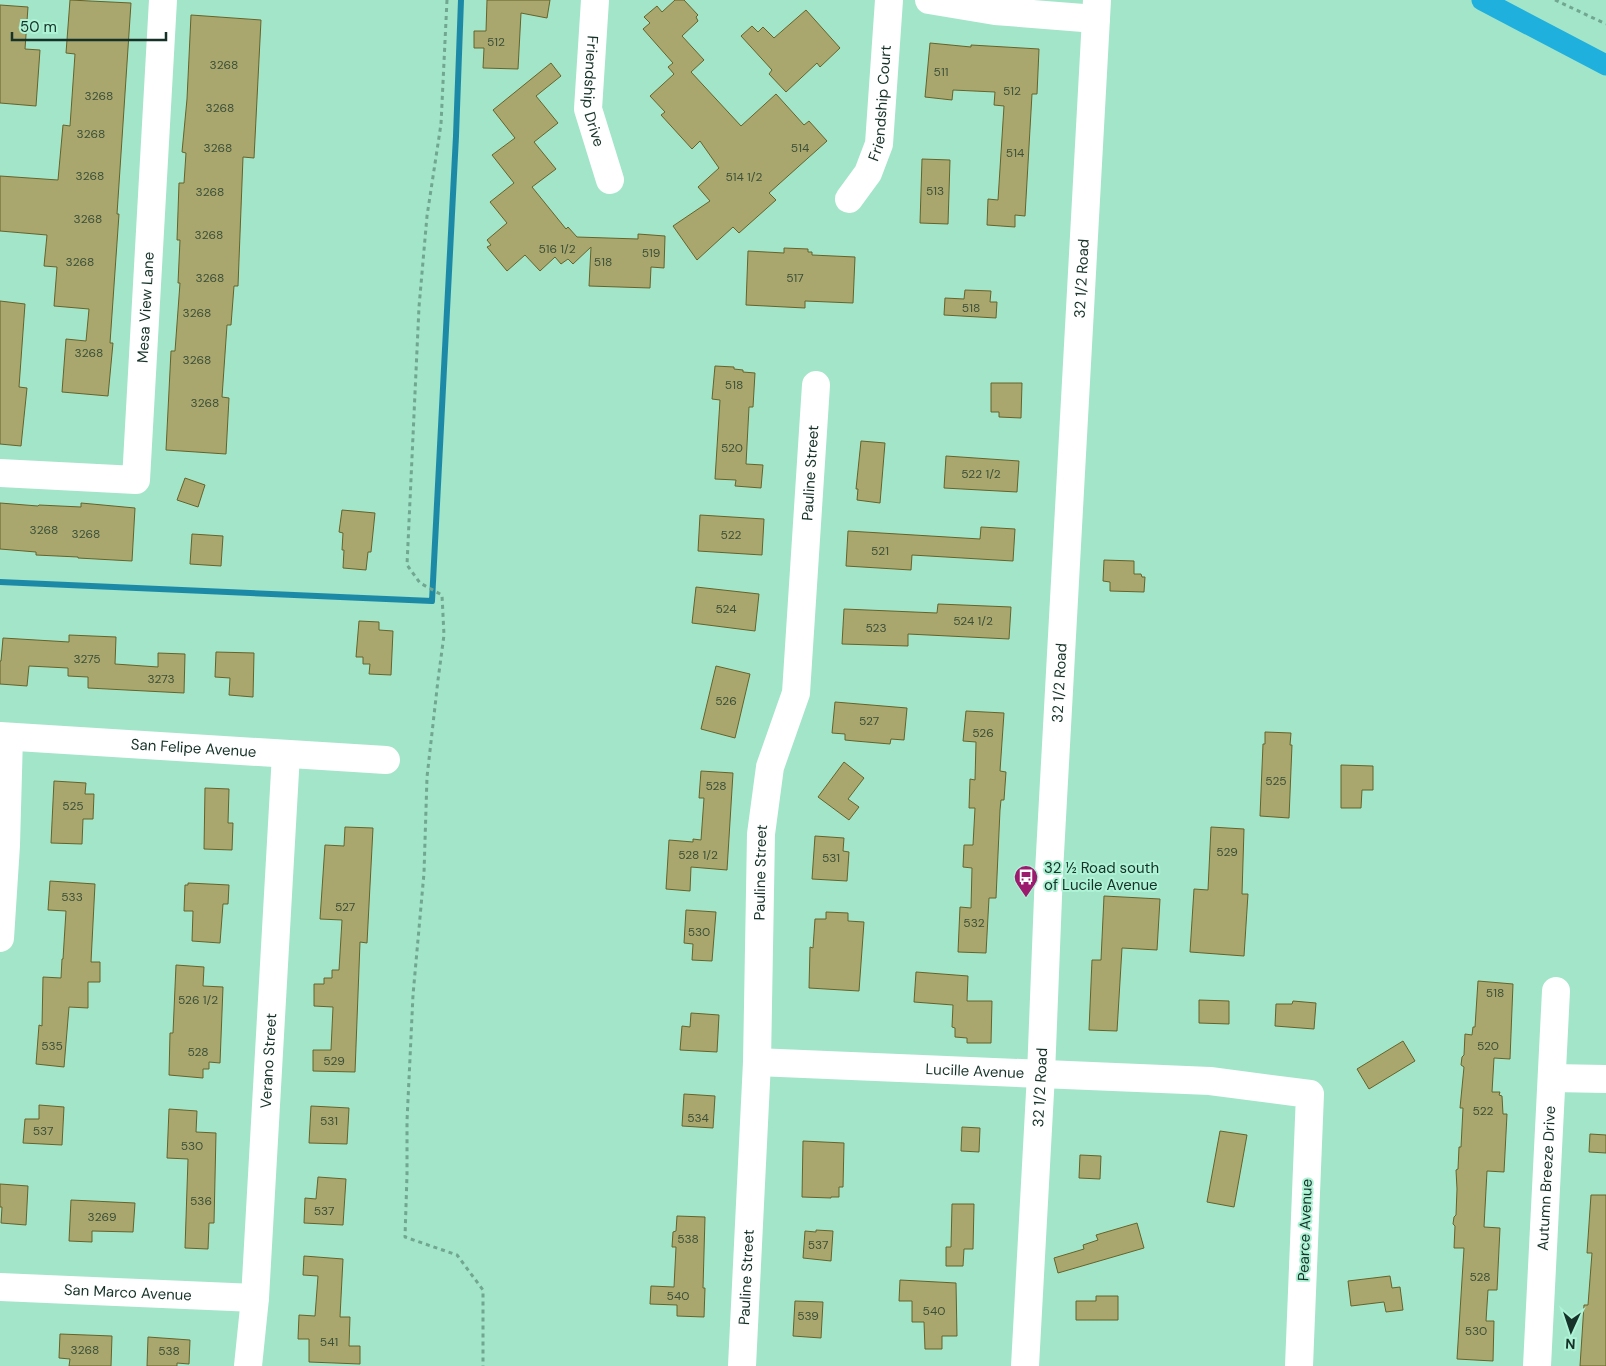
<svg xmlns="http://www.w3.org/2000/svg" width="1606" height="1366" viewBox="0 0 1606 1366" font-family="'DM Sans',sans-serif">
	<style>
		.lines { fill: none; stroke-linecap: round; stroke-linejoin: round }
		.stream { stroke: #1c8aa7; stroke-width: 6 }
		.canal { stroke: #1fb0de; stroke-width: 21 }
		.building { fill: #a9a76d; stroke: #66632a }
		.path { stroke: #71a691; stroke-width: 3; stroke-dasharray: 4 4; stroke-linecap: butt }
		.minor { stroke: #fff; stroke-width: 28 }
		.labels { text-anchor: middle; stroke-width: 4; stroke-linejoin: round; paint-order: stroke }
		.number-label { font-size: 12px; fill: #3b4f39 }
		.street-label { font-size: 15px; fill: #163228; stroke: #aef3d6 }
		.poi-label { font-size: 15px; fill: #163228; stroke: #aef3d6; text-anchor: start }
	</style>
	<rect width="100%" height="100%" fill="#a2e5c9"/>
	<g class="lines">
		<!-- stream -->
		<polyline class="stream" points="0,582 432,601 456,136 461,0"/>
		<!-- canal -->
		<polyline class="canal" points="1482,0 1606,65"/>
	</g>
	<!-- building -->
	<g class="building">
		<polygon points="70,0 131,3 117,214 119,214 110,343 113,343 108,396 62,392 66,339 86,341 89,309 54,306 57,267 44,266 47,235 0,231 0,176 58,180 63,125 70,126 75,54 66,53"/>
		<polygon points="487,0 550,0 547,18 521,13 518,69 483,68 484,48 474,48 474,31 486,31"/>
		<polygon points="675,0 684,0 698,15 696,17 698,21 682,36 704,60 691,72 741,126 776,94 804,125 809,121 827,141 769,193 776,200 739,233 733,227 697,260 673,226 710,201 698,187 719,168 700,141 692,149 661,115 665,112 650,96 674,74 668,67 673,63 643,29 650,23 644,17 657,6 662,12"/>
		<polygon points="0,5 28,7 25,49 40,50 36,106 0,103"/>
		<polygon points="806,10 840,48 820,67 817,63 786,92 769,74 772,70 741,36 752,26 758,32 763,27 774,38"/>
		<polygon points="191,15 261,20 254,158 243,157 238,286 234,286 231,325 227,325 222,397 229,398 226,454 166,450 171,351 175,351 180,283 178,283 180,240 177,240 179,183 184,183 186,153 182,152 187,99"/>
		<polygon points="930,43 971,47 971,45 1039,49 1037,94 1032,94 1025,216 1015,215 1015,227 987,225 988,199 998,200 1004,106 994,105 995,92 953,90 952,100 925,97"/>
		<polygon points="551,63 561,76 536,96 558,123 534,142 556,169 532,187 566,229 568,227 577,237 638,239 638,234 665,236 664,268 651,267 650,288 589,286 591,247 573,264 568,259 561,264 555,257 540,271 525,255 507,271 487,247 491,245 487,240 507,223 490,202 514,183 492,155 515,138 493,110"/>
		<polygon points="922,159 950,160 948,224 920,223"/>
		<polygon points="784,248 808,249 808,252 812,252 812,255 855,257 853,303 805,301 805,308 746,305 748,251 784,253"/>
		<polygon points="965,290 991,291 990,302 997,302 996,318 944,315 945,298 964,299"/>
		<polygon points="0,301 25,304 19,387 27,388 21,446 0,444"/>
		<polygon points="715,366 734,367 734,369 743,370 743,372 755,373 753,407 749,407 746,464 763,465 761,488 735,486 736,480 715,479 720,400 712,399"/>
		<polygon points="991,383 1022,383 1021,418 999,417 999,412 991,412"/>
		<polygon points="861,441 885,443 880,503 857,500 858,489 856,489"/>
		<polygon points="946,456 1019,461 1017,492 944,488"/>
		<polygon points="185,478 205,485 198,507 177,500"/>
		<polygon points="0,503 38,506 39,505 81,507 81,503 135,508 132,561 78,558 78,557 36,555 36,552 0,549"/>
		<polygon points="342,510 375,513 371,552 368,552 366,570 343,568 344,550 342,550 343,533 339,532"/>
		<polygon points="700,515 764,519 762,555 698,551"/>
		<polygon points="981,527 1015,529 1013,561 912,555 911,570 846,566 848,531 980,539"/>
		<polygon points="192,534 223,536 221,566 190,564"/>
		<polygon points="1104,560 1134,561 1134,574 1141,574 1142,577 1145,577 1144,592 1110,591 1110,582 1103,581"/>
		<polygon points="696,587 759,594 755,631 692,623"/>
		<polygon points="938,604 1011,607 1009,639 908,634 908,646 842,644 844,609 937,613"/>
		<polygon points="359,621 379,622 379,630 393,631 391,675 369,674 370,664 363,664 363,657 356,657"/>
		<polygon points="69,635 116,637 115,664 158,667 158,653 185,654 184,693 88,688 88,677 68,676 68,668 29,666 27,686 0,684 0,661 1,661 3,638 69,642"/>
		<polygon points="216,652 254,653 253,697 229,695 230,678 215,677"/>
		<polygon points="716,666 750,674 735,738 701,729"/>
		<polygon points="835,702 907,708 904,740 891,739 890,744 855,741 845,740 845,734 832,733"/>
		<polygon points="966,711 1004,713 1000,771 1006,772 1004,800 1001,800 1000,810 996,898 989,898 986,953 958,952 960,907 971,908 972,868 963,867 964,845 973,845 975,808 969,808 970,779 975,780 976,742 963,741"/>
		<polygon points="1265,732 1291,733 1290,745 1292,745 1289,818 1260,816 1263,744 1265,744"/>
		<polygon points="844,762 864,778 848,799 859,807 849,820 818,797"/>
		<polygon points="1341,765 1373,766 1373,790 1362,790 1361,808 1341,808"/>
		<polygon points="701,771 733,773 727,870 691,867 690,891 666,889 669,840 693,842 693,839 701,840 704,798 699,798"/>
		<polygon points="54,781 86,783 85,794 94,794 93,819 83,819 82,844 51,843"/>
		<polygon points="205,788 229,789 228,823 233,823 232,850 204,849"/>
		<polygon points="345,827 373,828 367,943 360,942 355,1072 313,1071 313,1050 331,1050 333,1007 314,1006 314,984 324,984 324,978 332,978 332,970 339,970 342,920 320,919 325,845 344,846"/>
		<polygon points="1211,827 1244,829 1242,894 1248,894 1244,956 1190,952 1194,889 1208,890"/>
		<polygon points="815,836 844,838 843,851 849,852 847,881 812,879"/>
		<polygon points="50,881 95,884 91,962 100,962 100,982 88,982 88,1008 69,1007 64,1067 36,1064 39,1025 42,1026 43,977 61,978 62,959 63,959 66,911 48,910"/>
		<polygon points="188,883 229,885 228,904 223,904 220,943 192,941 193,911 184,911 185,885 188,885"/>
		<polygon points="1104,896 1160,899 1157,950 1122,948 1117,1031 1089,1030 1092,960 1101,960"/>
		<polygon points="686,910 716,912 712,961 692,960 693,944 684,943"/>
		<polygon points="826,912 848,913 848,921 864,922 859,991 809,988 810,947 813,948 815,919 826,919"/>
		<polygon points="176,965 204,967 203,986 223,987 220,1063 209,1062 209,1069 203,1069 203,1078 169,1075 170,1033 173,1033"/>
		<polygon points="916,972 968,976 967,1001 992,1001 991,1043 967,1043 967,1038 955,1037 955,1028 952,1027 953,1005 914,1002"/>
		<polygon points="1478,981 1513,984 1510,1059 1494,1058 1492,1092 1500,1092 1499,1095 1502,1096 1503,1114 1507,1114 1504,1172 1487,1171 1484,1227 1500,1228 1497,1290 1488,1290 1486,1321 1494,1321 1493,1361 1457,1359 1464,1248 1454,1248 1455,1226 1453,1224 1454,1217 1456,1215 1457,1189 1456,1170 1458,1169 1459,1147 1461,1147 1463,1108 1460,1108 1464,1067 1461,1065 1462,1057 1464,1055 1465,1034 1472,1035 1473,1027 1475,1027"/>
		<polygon points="1199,1000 1229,1001 1229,1024 1199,1023"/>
		<polygon points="1293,1001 1316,1003 1314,1029 1275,1026 1276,1004 1292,1004"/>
		<polygon points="691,1013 719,1015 717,1052 680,1050 682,1026 690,1027"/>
		<polygon points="1403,1041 1415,1061 1369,1089 1357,1069"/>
		<polygon points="684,1094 715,1096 713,1128 682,1126"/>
		<polygon points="39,1105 64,1107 62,1145 23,1143 25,1119 39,1119"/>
		<polygon points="311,1106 349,1108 347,1144 309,1143"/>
		<polygon points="169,1109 197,1111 196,1132 216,1133 214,1223 209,1223 208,1249 185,1248 188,1159 167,1158"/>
		<polygon points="962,1127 980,1128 979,1152 961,1151"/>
		<polygon points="1220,1131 1247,1135 1234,1207 1207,1202"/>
		<polygon points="1590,1134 1606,1135 1606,1153 1589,1152"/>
		<polygon points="803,1141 844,1143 843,1187 839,1187 839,1197 831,1197 831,1198 802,1197"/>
		<polygon points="1080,1155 1101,1156 1100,1179 1079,1178"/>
		<polygon points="318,1177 346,1179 343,1225 304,1223 305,1198 316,1199"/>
		<polygon points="0,1184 28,1186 26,1225 1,1223 2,1207 0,1207"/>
		<polygon points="1591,1195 1606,1195 1606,1366 1580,1366 1584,1305 1588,1305 1592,1253 1587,1253"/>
		<polygon points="71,1200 135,1203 133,1232 92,1231 92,1242 69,1241"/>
		<polygon points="952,1204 974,1204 973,1249 964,1249 963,1266 946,1266 946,1247 951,1247"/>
		<polygon points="677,1216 705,1217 703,1288 705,1288 704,1317 677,1316 677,1305 650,1304 651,1286 674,1287 676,1247 672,1247 673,1232 676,1231"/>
		<polygon points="1137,1223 1144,1248 1058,1273 1054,1258 1084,1249 1083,1245 1098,1240 1096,1235"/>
		<polygon points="816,1230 833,1231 831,1261 803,1258 805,1231 816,1232"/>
		<polygon points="304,1256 343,1259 340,1317 350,1317 349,1346 360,1346 360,1364 309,1362 309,1339 298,1339 299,1315 315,1316 318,1276 303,1275"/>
		<polygon points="1390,1276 1392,1288 1400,1287 1403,1310 1386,1312 1384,1302 1351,1306 1348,1281"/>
		<polygon points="900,1280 956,1283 957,1336 942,1336 942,1349 925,1349 924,1322 912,1322 912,1301 899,1301"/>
		<polygon points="1096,1296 1118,1296 1118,1320 1076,1320 1076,1301 1096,1301"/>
		<polygon points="795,1301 823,1302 821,1338 793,1336"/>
		<polygon points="60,1334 112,1336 111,1366 69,1366 70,1359 59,1358"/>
		<polygon points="148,1337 190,1340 189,1364 177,1363 177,1366 147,1366"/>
	</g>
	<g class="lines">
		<!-- path -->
		<g class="path">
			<polyline points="447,0 441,124 427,216 419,307 407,565 420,583 442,595 444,635 438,680 427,777 424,873 413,995 407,1121 407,1175 405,1237 457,1255 483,1290 483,1366"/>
			<polyline points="1555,0 1606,24"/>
		</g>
		<!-- minor -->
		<g class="minor">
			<path id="s1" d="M 595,0 L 588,109 L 610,180"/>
			<polyline points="929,0 995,11 1096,19"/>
			<path id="s2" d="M 849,199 L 868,173 L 879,144 L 889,0"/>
			<path id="s3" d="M 0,473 L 136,480 L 163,0"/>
			<path id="s4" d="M 0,736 L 386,760"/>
			<polyline points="0,938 6,845 9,737"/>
			<path id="s5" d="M 757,1062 L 1210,1081 L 1310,1094 L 1299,1366"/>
			<polyline points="1552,1078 1606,1079"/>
			<path id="s6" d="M 0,1287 L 255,1298"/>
			<path id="s7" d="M 248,1366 L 255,1298 L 286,754"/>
			<path id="s8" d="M 742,1366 L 757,1062 L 761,834 L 770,767 L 796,693 L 816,385"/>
			<path id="s9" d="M 1025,1366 L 1041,1074 L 1049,872 L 1097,0"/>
			<path id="s10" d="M 1537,1366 L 1556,991"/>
		</g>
	</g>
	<!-- icons -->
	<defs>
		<g id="bus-pin" transform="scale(1.25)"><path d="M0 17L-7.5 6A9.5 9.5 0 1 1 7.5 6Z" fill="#9c1b6f" stroke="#aef3d6"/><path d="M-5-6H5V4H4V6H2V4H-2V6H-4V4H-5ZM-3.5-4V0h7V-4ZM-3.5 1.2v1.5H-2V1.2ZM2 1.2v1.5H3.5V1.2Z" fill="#fff"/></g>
	</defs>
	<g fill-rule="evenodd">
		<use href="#bus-pin" x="1026" y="877"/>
	</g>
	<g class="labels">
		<!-- number labels -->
		<g class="number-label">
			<text x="496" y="46">512</text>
			<text x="224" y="69">3268</text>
			<text x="941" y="76">511</text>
			<text x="1012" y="95">512</text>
			<text x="99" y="100">3268</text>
			<text x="220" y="112">3268</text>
			<text x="91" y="138">3268</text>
			<text x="218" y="152">3268</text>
			<text x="800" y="152">514</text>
			<text x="1015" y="157">514</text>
			<text x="90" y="180">3268</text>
			<text x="744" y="181">514 1/2</text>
			<text x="935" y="195">513</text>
			<text x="210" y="196">3268</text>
			<text x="88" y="223">3268</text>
			<text x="209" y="239">3268</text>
			<text x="557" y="253">516 1/2</text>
			<text x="651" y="257">519</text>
			<text x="80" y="266">3268</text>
			<text x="603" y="266">518</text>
			<text x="210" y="282">3268</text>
			<text x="795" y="282">517</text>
			<text x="971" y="312">518</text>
			<text x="197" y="317">3268</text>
			<text x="89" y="357">3268</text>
			<text x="197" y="364">3268</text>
			<text x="734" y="389">518</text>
			<text x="205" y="407">3268</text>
			<text x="732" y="452">520</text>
			<text x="981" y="478">522 1/2</text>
			<text x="44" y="534">3268</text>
			<text x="86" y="538">3268</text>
			<text x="731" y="539">522</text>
			<text x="880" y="555">521</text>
			<text x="726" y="613">524</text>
			<text x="973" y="625">524 1/2</text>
			<text x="876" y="632">523</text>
			<text x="87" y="663">3275</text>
			<text x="161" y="683">3273</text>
			<text x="726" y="705">526</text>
			<text x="869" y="725">527</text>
			<text x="983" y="737">526</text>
			<text x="1276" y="785">525</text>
			<text x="716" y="790">528</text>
			<text x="73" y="810">525</text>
			<text x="1227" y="856">529</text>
			<text x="698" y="859">528 1/2</text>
			<text x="831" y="862">531</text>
			<text x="72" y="901">533</text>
			<text x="345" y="911">527</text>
			<text x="974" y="927">532</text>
			<text x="699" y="936">530</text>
			<text x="1495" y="997">518</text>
			<text x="198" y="1004">526 1/2</text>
			<text x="52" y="1050">535</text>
			<text x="1488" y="1050">520</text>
			<text x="198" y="1056">528</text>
			<text x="334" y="1065">529</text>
			<text x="1483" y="1115">522</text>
			<text x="698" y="1122">534</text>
			<text x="329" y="1125">531</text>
			<text x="43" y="1135">537</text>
			<text x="192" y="1150">530</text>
			<text x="201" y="1205">536</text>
			<text x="324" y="1215">537</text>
			<text x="102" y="1221">3269</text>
			<text x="688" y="1243">538</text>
			<text x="818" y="1249">537</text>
			<text x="1480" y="1281">528</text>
			<text x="678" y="1300">540</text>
			<text x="934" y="1315">540</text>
			<text x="808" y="1320">539</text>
			<text x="1476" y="1335">530</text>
			<text x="329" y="1346">541</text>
			<text x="85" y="1354">3268</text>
			<text x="169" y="1355">538</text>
		</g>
		<!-- street labels -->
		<g class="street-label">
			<text dy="5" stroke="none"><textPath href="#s1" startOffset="92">Friendship Drive</textPath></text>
			<text dy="5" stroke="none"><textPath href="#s2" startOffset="104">Friendship Court</textPath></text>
			<text dy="5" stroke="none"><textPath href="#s9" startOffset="1089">32 1/2 Road</textPath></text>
			<text dy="5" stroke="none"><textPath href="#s3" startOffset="309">Mesa View Lane</textPath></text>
			<text dy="5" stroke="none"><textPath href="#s8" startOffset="899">Pauline Street</textPath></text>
			<text dy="5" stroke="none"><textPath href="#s9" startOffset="684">32 1/2 Road</textPath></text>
			<text dy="5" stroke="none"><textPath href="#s4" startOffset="194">San Felipe Avenue</textPath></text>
			<text dy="5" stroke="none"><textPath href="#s8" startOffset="494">Pauline Street</textPath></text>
			<text dy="5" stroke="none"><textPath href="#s7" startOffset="306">Verano Street</textPath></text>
			<text dy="5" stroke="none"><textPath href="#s5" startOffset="218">Lucille Avenue</textPath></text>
			<text dy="5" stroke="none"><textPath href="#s9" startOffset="279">32 1/2 Road</textPath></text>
			<text dy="5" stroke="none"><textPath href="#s10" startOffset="188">Autumn Breeze Drive</textPath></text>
			<text transform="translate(1305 1230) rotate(-88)" y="5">Pearce Avenue</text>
			<text dy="5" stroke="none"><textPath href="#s8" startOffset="89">Pauline Street</textPath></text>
			<text dy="5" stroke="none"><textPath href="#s6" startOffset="128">San Marco Avenue</textPath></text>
		</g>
		<!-- poi labels -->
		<g class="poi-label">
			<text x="1044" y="873">32 ½ Road south<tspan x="1044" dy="17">of Lucile Avenue</tspan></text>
		</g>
	</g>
	<!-- north arrow -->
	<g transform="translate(1571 1331) rotate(183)" stroke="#aef3d6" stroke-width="4" paint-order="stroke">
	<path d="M0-4L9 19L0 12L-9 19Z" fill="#163228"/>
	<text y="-8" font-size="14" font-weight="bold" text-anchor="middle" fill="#163228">N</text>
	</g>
	<!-- scale -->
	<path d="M12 32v8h154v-8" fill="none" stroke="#163228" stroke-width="2.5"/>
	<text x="20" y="32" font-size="15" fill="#163228" stroke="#aef3d6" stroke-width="4" paint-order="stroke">50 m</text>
</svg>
